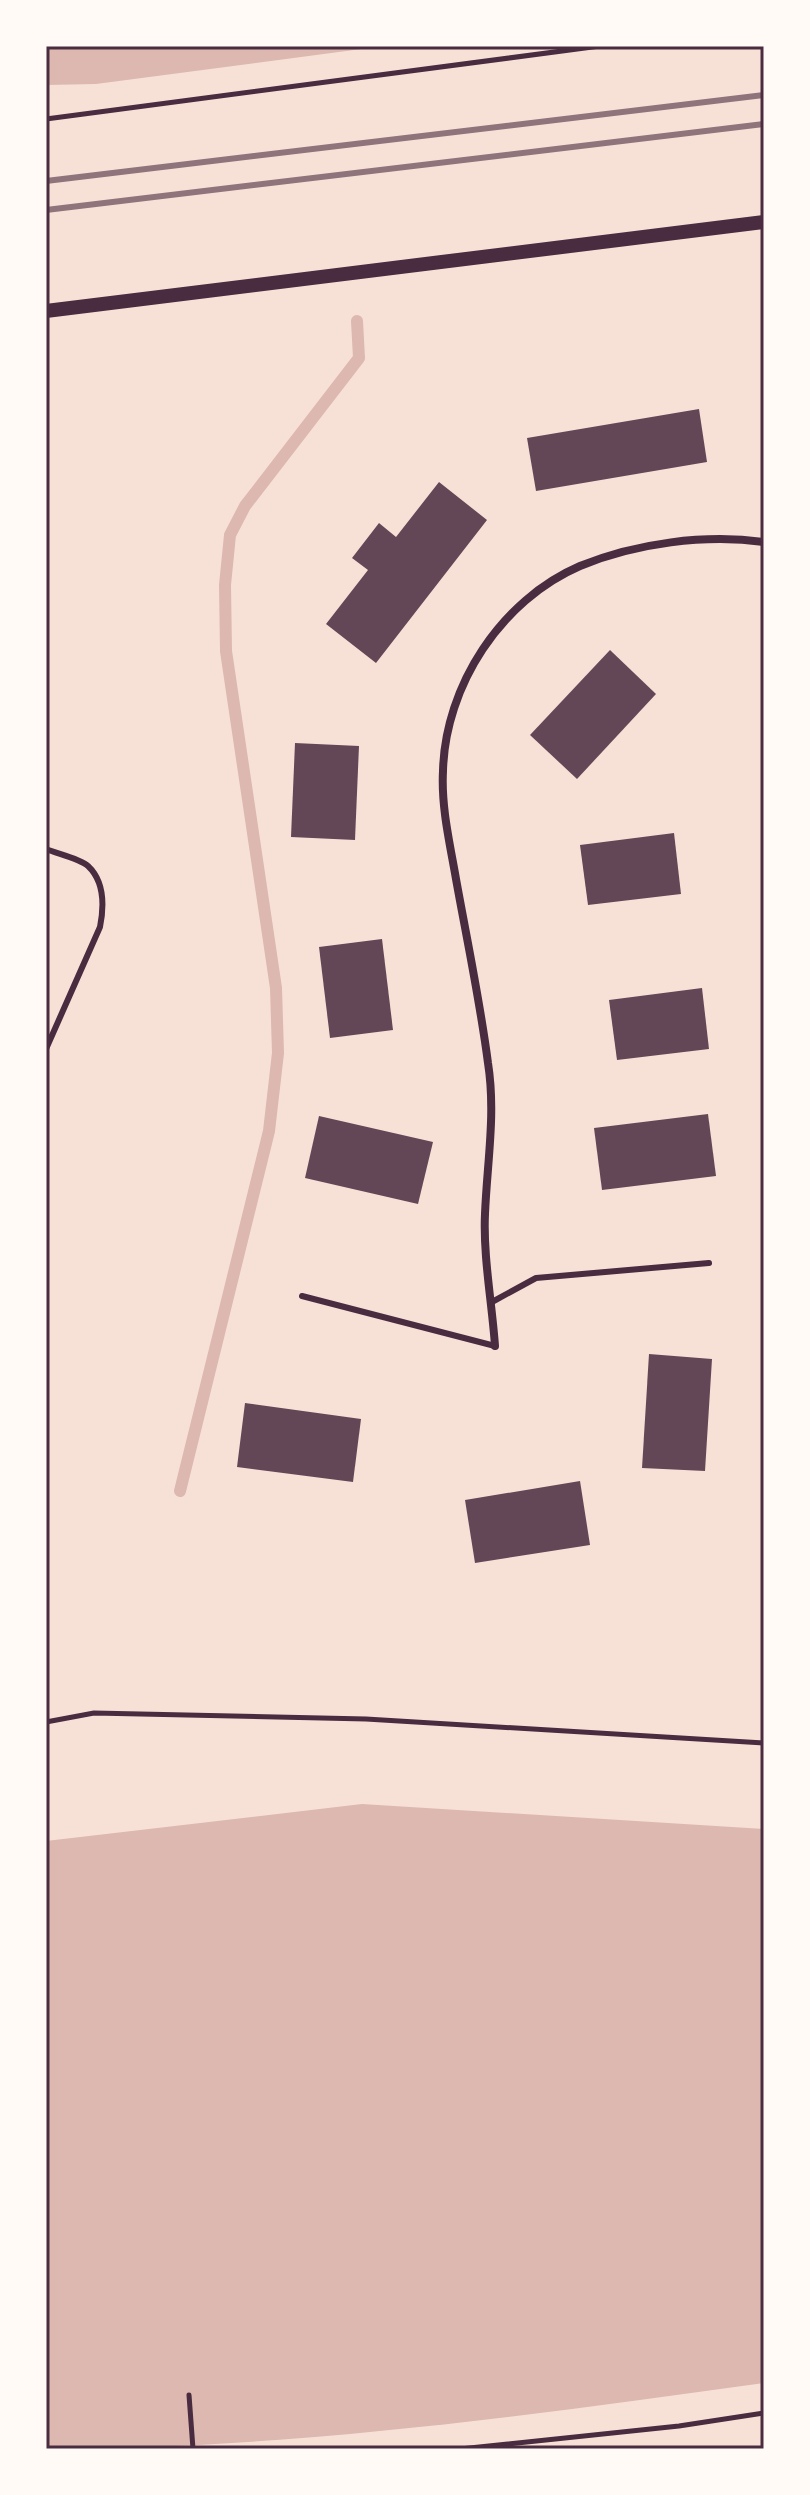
<svg xmlns="http://www.w3.org/2000/svg" width="810" height="2495" viewBox="0 0 810 2495" font-family="'Alegreya Sans',sans-serif">
	<style>
		.water { fill: #dcb8b0 }
		.lines { fill: none; stroke-linecap: round; stroke-linejoin: round }
		.stream { stroke: #dcb8b0; stroke-width: 12 }
		.building { fill: #644757 }
		.path { stroke: #4a2c40; stroke-width: 5 }
		.service { stroke: #4a2c40; stroke-width: 6 }
		.minor { stroke: #4a2c40; stroke-width: 8 }
		.tertiary { stroke: #4a2c40; stroke-width: 14 }
		.rail { stroke: #8f747c; stroke-width: 6 }
		.neatline { fill: none; stroke: #4a2c40; stroke-width: 3 }
	</style>
	<rect width="100%" height="100%" fill="#f7e1d7"/>
	<!-- water -->
	<g class="water">
		<polygon points="46,46 384,46 96,84 46,85"/>
		<path d="M 362,1804 L 764,1829 L 764,2383 C 526,2416 286,2449 46,2449 L 46,1841 Z"/>
	</g>
	<g class="lines">
		<!-- stream -->
		<polyline class="stream" points="180,1491 269,1131 278,1053 276,988 226,651 225,585 230,535 245,506 359,358 357,321"/>
	</g>
	<!-- building -->
	<g class="building">
		<polygon points="699,409 707,462 536,491 527,438"/>
		<polygon points="439,482 487,520 376,663 326,624 368,570 352,558 379,523 396,537"/>
		<polygon points="610,650 656,694 577,779 530,735"/>
		<polygon points="295,743 359,746 355,840 291,837"/>
		<polygon points="674,833 681,894 588,905 580,845"/>
		<polygon points="382,939 393,1030 330,1038 319,947"/>
		<polygon points="702,988 709,1049 617,1060 609,1000"/>
		<polygon points="708,1114 716,1176 602,1190 594,1128"/>
		<polygon points="319,1116 433,1142 418,1204 305,1178"/>
		<polygon points="649,1354 712,1359 705,1471 642,1468"/>
		<polygon points="245,1403 361,1419 353,1482 237,1467"/>
		<polygon points="580,1481 590,1545 475,1563 465,1500"/>
	</g>
	<g class="lines">
		<!-- path -->
		<g class="path">
			<polyline points="46,119 600,46"/>
			<polyline points="46,1722 94,1713 366,1719 764,1743"/>
			<polyline points="189,2395 193,2449"/>
			<polyline points="460,2449 679,2426 764,2413"/>
		</g>
		<!-- service -->
		<g class="service">
			<polyline points="46,736 46,741"/>
			<path d="M 46,849 C 58,854 79,858 88,866 C 105,882 104,907 100,927 L 46,1049"/>
			<polyline points="302,1296 495,1346"/>
			<polyline points="492,1302 536,1278 709,1263"/>
		</g>
		<!-- minor -->
		<path class="minor" d="M 495,1346 C 492,1303 483,1256 485,1214 C 487,1163 496,1114 488,1063 C 480,1001 467,940 456,879 C 450,844 441,807 443,771 C 445,686 501,600 580,566 C 636,543 705,534 764,542"/>
		<!-- tertiary -->
		<polyline class="tertiary" points="46,311 764,222"/>
		<!-- rail -->
		<g class="rail">
			<polyline points="46,181 764,95"/>
			<polyline points="46,210 764,124"/>
		</g>
	</g>
	<!-- border -->
	<rect width="810" height="2495" fill="none" stroke="#fffaf5" stroke-width="96"/>
	<rect x="48" y="48" width="714" height="2399" class="neatline"/>
</svg>
